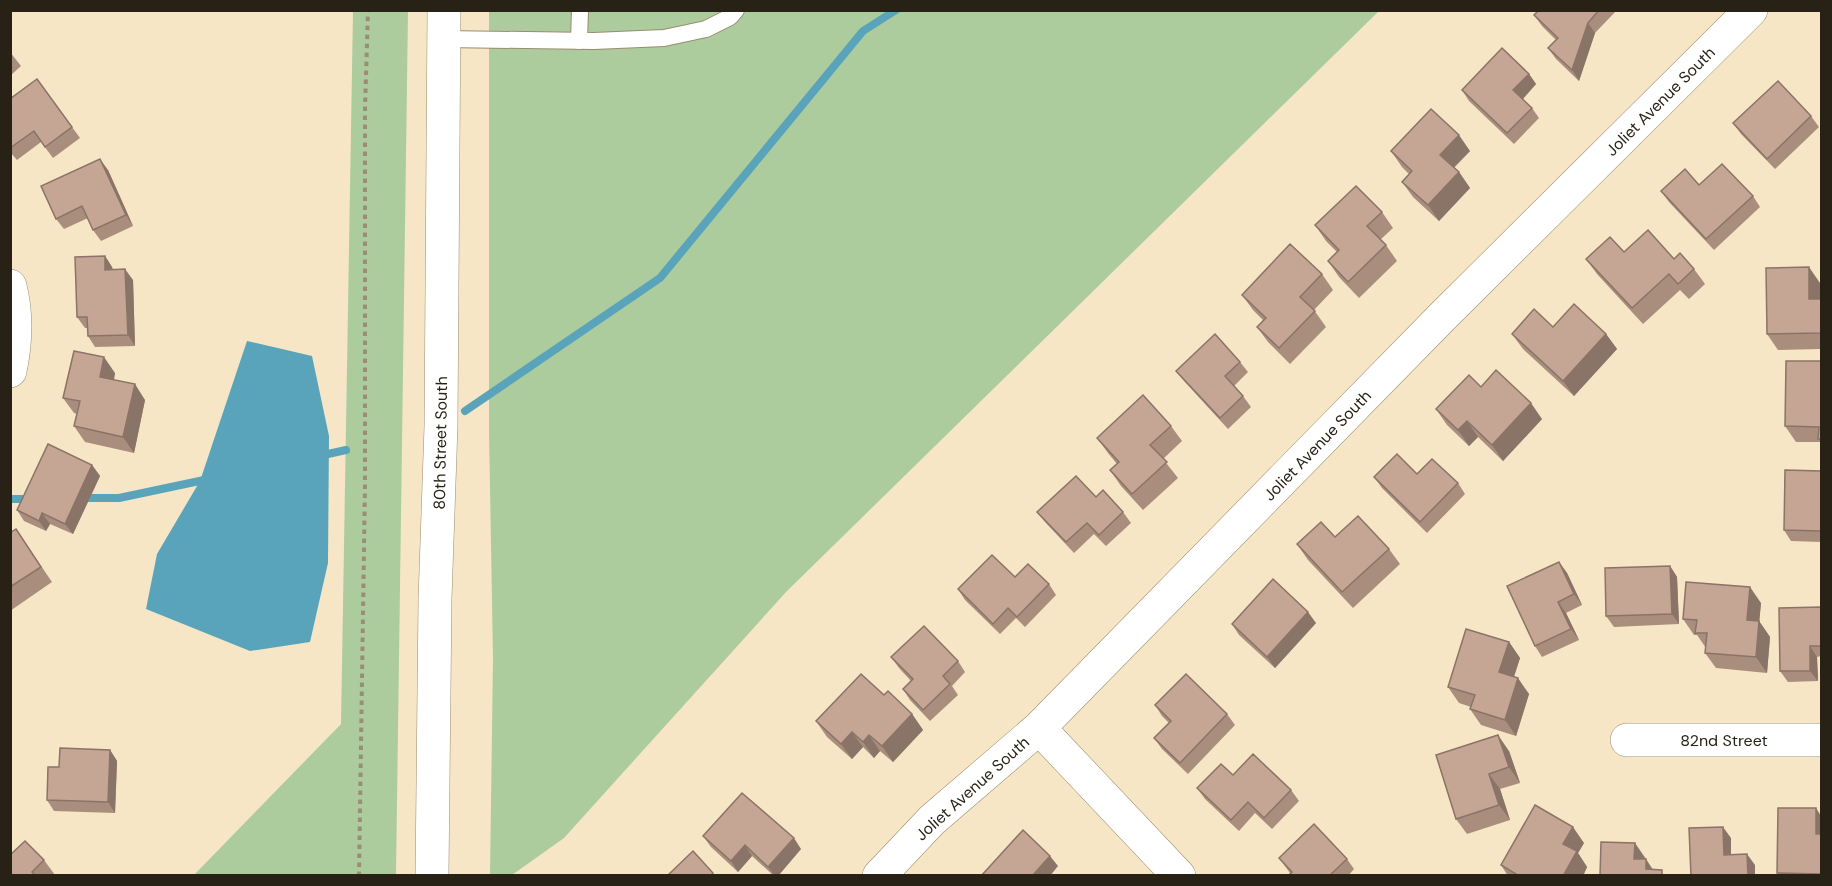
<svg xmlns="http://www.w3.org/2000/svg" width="1832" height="886" viewBox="0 0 1832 886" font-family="'DM Sans',sans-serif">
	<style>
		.green { fill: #accc9d }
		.water { fill: #5aa4bb }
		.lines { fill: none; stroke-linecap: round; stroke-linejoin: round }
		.stream { stroke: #5aa4bb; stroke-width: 8 }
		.lane-casing { stroke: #9b8c6e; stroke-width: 18 }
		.street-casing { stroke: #9b8c6e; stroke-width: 34 }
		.secondary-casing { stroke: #9b8c6e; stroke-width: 34 }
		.path { stroke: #998d76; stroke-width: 4; stroke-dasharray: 4.5 4.5; stroke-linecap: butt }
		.lane { stroke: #fff; stroke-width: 16 }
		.street { stroke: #fff; stroke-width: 33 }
		.secondary { stroke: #fff; stroke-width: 33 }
		.wall { fill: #a98e7e }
		.shaded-wall { fill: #8a7467 }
		.building { fill: #c5a593; stroke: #8a7467; stroke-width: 1.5 }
		.labels { text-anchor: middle; stroke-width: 4.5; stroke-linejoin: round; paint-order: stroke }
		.street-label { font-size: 16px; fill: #282216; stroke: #fff }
	</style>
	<rect width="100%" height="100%" fill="#f6e6c5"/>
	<!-- green -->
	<g class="green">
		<polygon points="353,11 408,11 396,875 194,875 341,724"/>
		<polygon points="489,11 1379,11 786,592 564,838 512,875 490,875 493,659 489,430"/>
	</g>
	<!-- water -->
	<polygon class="water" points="247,341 312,356 329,436 328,563 310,642 250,651 146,609 157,554 200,481"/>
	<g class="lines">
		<!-- stream -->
		<g class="stream">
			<polyline points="465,411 660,278 863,31 896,10"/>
			<polyline points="319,456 346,450"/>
			<polyline points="80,498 119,498 209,479"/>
			<polyline points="10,499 31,499"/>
		</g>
		<!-- lane casing -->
		<g class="lane-casing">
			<g id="lane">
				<polyline points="444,39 594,41 664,38 706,29 730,17 736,10"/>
				<polyline points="579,41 580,10"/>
			</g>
		</g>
		<!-- street casing -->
		<g class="street-casing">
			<g id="street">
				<path d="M 10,286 C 17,314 16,343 10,371"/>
				<polyline points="1039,728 1179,876"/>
				<polyline points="1627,740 1822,740"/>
				<polyline points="879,876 932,820 1039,728 1442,317 1751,10"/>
			</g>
		</g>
		<!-- secondary casing -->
		<g class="secondary-casing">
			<polyline id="secondary" points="432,876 435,599 441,426 444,10"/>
		</g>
		<!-- path -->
		<polyline class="path" points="359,876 365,483 365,109 368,10"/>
		<!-- lane -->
		<use href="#lane" class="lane"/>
		<!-- street -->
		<use href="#street" class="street"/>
		<!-- secondary -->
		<use href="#secondary" class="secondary"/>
	</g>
	<!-- wall -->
	<g class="wall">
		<polygon points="1539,10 1617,10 1595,33 1579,81 1556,59 1548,48 1556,40 1542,26 1534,15"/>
		<polygon points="10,52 21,66 10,76"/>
		<polygon points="1529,74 1536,84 1523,99 1532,108 1539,118 1514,144 1469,101 1462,90"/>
		<polygon points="37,79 80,138 53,158 41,142 17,160 10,152 10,99"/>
		<polygon points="1811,116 1819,127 1775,169 1741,134 1733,123"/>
		<polygon points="1391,151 1470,151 1454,168 1459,172 1470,188 1439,221 1413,197 1402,182 1409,174 1402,167"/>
		<polygon points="108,170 133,226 101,241 93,230 88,218 64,229 56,219"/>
		<polygon points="1661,191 1753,196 1760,207 1714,250 1669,202"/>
		<polygon points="1382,212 1393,228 1380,240 1386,245 1397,261 1359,298 1339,277 1328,261 1337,252 1326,241 1315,225"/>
		<polygon points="1624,252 1674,259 1694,269 1705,284 1689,299 1680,290 1643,324 1597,274 1586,259"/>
		<polygon points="105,256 112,267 113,269 133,280 135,346 95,347 88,336 87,328 85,328 77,317"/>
		<polygon points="1322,274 1333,290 1314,310 1326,327 1290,364 1268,342 1257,327 1263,320 1253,310 1242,295"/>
		<polygon points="1820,283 1820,299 1821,299 1821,349 1778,350 1767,334"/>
		<polygon points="1553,327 1606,334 1617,349 1574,396 1523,349 1512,334"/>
		<polygon points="1821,361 1821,443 1821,442 1796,442 1785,426"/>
		<polygon points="1240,362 1248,372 1234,386 1243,396 1251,407 1228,429 1184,381 1176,371"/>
		<polygon points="115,373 114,380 145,400 134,453 85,442 74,426 77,414 74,413 63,398"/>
		<polygon points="1481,387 1542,419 1503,461 1478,437 1469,446 1447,425 1436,409"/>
		<polygon points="1171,426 1182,441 1163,459 1178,478 1143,510 1121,486 1110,470 1117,464 1108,453 1097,438"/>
		<polygon points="92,465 100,476 73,534 50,524 46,531 24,521 17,510"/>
		<polygon points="1821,471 1821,542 1791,541 1784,530"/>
		<polygon points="1417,474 1458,483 1465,494 1427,533 1382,488 1374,477"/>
		<polygon points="1096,497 1123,512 1131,523 1106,546 1094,534 1074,553 1045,522 1037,512"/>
		<polygon points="16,529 52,582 10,611 10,533"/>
		<polygon points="1335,537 1389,549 1400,564 1353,608 1308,560 1297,544"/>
		<polygon points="1559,562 1567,573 1582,605 1566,613 1579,640 1542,657 1535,646"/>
		<polygon points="1670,566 1677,577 1679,624 1614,627 1606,616"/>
		<polygon points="1049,584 1056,595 1025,627 1016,618 1000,634 965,600 958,589"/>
		<polygon points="1761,603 1759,621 1770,637 1767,673 1716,668 1705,653 1706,648 1697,635 1694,635 1683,619"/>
		<polygon points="1821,607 1821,656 1817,657 1818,681 1788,682 1780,671"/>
		<polygon points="1316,623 1275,668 1239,635 1232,624"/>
		<polygon points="1509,642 1520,658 1514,677 1529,694 1516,736 1481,725 1470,709 1471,707 1459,703 1448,687"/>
		<polygon points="891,657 958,661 965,672 952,686 958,695 930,721 910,700 903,689 911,681 899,668"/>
		<polygon points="884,695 912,714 923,730 893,762 880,751 874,758 863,747 852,759 827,737 816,721"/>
		<polygon points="1155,705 1227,714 1235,725 1188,774 1162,749 1154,738 1169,723 1162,716"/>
		<polygon points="110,750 117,761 115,813 54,811 47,800"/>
		<polygon points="1509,751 1520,783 1500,789 1510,820 1467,834 1456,819 1436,755"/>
		<polygon points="1233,775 1291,790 1299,801 1272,829 1255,813 1239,831 1205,799 1197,788"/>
		<polygon points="1821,816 1821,876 1779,876 1777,873"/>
		<polygon points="703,836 801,849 778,876 774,876 752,856 738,872 711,847"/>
		<polygon points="1584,843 1578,853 1587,867 1583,876 1508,876 1501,865"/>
		<polygon points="1279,858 1347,859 1354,869 1348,876 1288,876 1290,873"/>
		<polygon points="44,860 55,875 10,876"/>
	</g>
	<!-- shaded-wall -->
	<g class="shaded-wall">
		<polygon points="1588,23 1595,33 1579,81 1572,70"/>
		<polygon points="1529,74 1536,84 1521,101 1513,90"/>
		<polygon points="1459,135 1470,151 1451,170 1440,155"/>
		<polygon points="100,159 108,170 133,226 126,215"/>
		<polygon points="1459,172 1470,188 1439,221 1428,205"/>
		<polygon points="105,256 112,267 113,280 105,270"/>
		<polygon points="1809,267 1820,283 1820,315 1809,299"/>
		<polygon points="125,269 133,280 135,346 128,335"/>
		<polygon points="1606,334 1617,349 1574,396 1563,381"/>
		<polygon points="104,357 115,373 111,393 100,377"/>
		<polygon points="135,384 145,400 134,453 123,437"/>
		<polygon points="1531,403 1542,419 1503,461 1492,445"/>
		<polygon points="1467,421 1478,437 1469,446 1458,430"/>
		<polygon points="92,465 100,476 73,534 65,524"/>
		<polygon points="42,513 50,524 46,531 39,521"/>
		<polygon points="1559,562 1567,573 1582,605 1574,594"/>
		<polygon points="1670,566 1677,577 1679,624 1672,614"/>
		<polygon points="1750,587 1761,603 1758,635 1747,620"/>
		<polygon points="1558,602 1566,613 1579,640 1571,629"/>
		<polygon points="1308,612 1316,623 1275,668 1267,657"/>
		<polygon points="1759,621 1770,637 1767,673 1756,657"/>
		<polygon points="1509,642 1520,658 1510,688 1499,672"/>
		<polygon points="1810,646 1817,657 1818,681 1810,671"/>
		<polygon points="1518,678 1529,694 1516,736 1505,720"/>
		<polygon points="912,714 923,730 893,762 882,746"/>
		<polygon points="852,732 863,747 852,759 841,744"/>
		<polygon points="869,735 880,751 874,758 863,742"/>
		<polygon points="1498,735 1509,751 1520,783 1509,767"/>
		<polygon points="110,750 117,761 115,813 108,802"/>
		<polygon points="1489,774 1500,789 1510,820 1499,805"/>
		<polygon points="1816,808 1821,816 1821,842 1816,834"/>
		<polygon points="1573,827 1584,843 1578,853 1587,867 1583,876 1563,876 1563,844"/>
		<polygon points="1723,827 1731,838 1731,866 1724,855"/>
		<polygon points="794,838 801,849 778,876 775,876 768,867"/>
		<polygon points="1635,843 1646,859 1645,874 1634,859"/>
		<polygon points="745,845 752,856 738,872 731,861"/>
		<polygon points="1747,854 1755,865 1755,876 1748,876"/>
		<polygon points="1050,856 1058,866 1050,876 1032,876"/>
		<polygon points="1646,859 1657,876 1646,869"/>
	</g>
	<!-- building -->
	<g class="building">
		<polygon points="1539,10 1599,10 1588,23 1572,70 1548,48 1558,38 1534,15"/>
		<polygon points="1502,48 1529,74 1513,90 1532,108 1507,133 1462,90"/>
		<polygon points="37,79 72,127 45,147 34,131 10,148 10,99"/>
		<polygon points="1778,81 1811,116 1767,159 1733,123"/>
		<polygon points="1431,109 1459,135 1440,155 1459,172 1428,205 1402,182 1412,171 1391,151"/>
		<polygon points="100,159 126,215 93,230 82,206 56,219 41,186"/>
		<polygon points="1722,164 1753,196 1706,239 1661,191 1685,169 1699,185"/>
		<polygon points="1356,186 1382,212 1367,226 1386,245 1348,282 1328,261 1339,250 1315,225"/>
		<polygon points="1648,230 1674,259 1680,253 1694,269 1678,284 1669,274 1632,308 1586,259 1610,237 1624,252"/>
		<polygon points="1290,244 1322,274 1300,297 1315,311 1279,348 1257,327 1266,318 1242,295"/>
		<polygon points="105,256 105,270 125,269 128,335 88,336 87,317 77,317 75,257"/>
		<polygon points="1809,267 1809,299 1821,299 1821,333 1767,334 1766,268"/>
		<polygon points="1574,304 1606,334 1563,381 1512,334 1534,309 1553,327"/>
		<polygon points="1215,334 1240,362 1225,376 1243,396 1220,418 1176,371"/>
		<polygon points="74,351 104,357 100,377 135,384 123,437 74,426 80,401 63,398"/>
		<polygon points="1786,361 1821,361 1821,439 1818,439 1819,427 1785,426"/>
		<polygon points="1496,370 1531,403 1492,445 1467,421 1458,430 1436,409 1469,375 1481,387"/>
		<polygon points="1143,395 1171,426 1150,445 1167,462 1132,494 1110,470 1119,462 1097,438"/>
		<polygon points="48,444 92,465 65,524 42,513 39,521 17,510"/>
		<polygon points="1397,454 1417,474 1432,459 1458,483 1420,522 1374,477"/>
		<polygon points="1785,470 1821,471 1821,531 1784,530"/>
		<polygon points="1076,476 1096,497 1103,490 1123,512 1099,535 1087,523 1066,542 1037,512"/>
		<polygon points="1358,516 1389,549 1342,592 1297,544 1321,522 1335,537"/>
		<polygon points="16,529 41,567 10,587 10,533"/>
		<polygon points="992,555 1015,577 1028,564 1049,584 1017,617 1008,608 993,624 958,589"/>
		<polygon points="1559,562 1574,594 1558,602 1571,629 1535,646 1507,586"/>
		<polygon points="1670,566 1672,614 1606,616 1605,568"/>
		<polygon points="1273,579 1308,612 1267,657 1232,624"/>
		<polygon points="1686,582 1750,587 1747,620 1759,621 1756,657 1705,653 1707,633 1695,633 1697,620 1683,619"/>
		<polygon points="1821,607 1821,646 1810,646 1810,671 1780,671 1779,608"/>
		<polygon points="924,626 958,661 943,676 950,684 923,710 903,689 913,679 891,657"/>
		<polygon points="1466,629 1509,642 1499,672 1518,678 1505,720 1470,709 1475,695 1448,687"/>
		<polygon points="861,674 884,695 888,691 912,714 882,746 869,735 863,742 852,732 841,744 816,721"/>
		<polygon points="1186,674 1227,714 1180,763 1154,738 1171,721 1155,705"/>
		<polygon points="1498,735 1509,767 1489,774 1499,805 1456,819 1436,755"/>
		<polygon points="60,748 110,750 108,802 47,800 48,767 59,767"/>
		<polygon points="1253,754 1291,790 1264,818 1248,802 1231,820 1197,788 1221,764 1233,775"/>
		<polygon points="742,793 794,838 768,867 745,845 731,861 703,836"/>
		<polygon points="1535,805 1573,827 1563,844 1577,851 1563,876 1519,876 1501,865"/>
		<polygon points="1778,808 1816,808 1816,834 1821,834 1821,874 1777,873"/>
		<polygon points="1314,824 1347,859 1329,876 1288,876 1292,872 1279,858"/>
		<polygon points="1723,827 1724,855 1747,854 1748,876 1691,876 1689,828"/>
		<polygon points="1023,830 1050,856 1032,876 981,876"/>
		<polygon points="25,841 44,860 32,872 36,876 10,876 10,855"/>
		<polygon points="1601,842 1635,843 1634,859 1646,859 1646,869 1662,870 1662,876 1600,876"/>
		<polygon points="693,851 713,873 711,876 667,876"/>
	</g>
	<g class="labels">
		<!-- street labels -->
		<g class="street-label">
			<text transform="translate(1660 101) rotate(-45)" y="6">Joliet Avenue South</text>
			<text transform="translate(440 443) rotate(-89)" y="6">80th Street South</text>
			<text transform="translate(1317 445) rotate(-46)" y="6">Joliet Avenue South</text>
			<text x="1724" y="746">82nd Street</text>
			<text transform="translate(972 788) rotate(-42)" y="6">Joliet Avenue South</text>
		</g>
	</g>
	<!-- border -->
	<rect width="1832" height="886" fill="none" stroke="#282216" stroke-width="24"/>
</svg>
